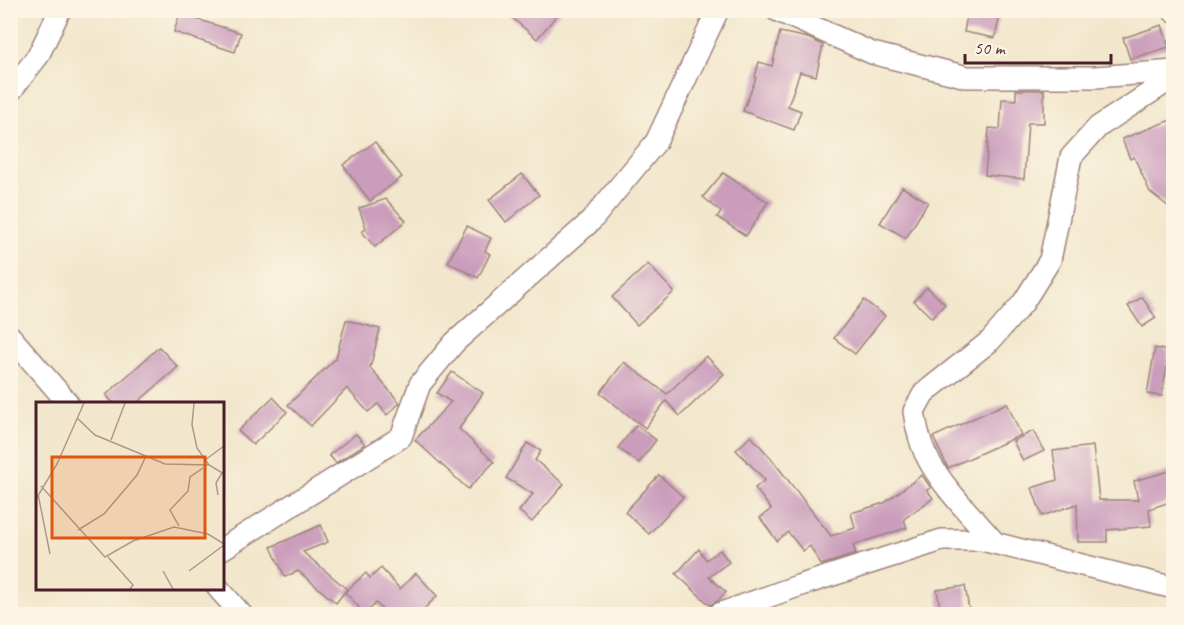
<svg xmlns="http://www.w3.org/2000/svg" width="1184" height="625" viewBox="0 0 1184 625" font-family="Caveat,sans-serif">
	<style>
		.building { fill: #ca9dbc }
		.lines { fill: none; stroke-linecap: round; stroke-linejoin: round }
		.minor-casing { stroke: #9e837c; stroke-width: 24 }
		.minor { stroke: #fff; stroke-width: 21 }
		.inset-road { fill: none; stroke: #af978c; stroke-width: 1.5 }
		.view { fill: #e0560e; fill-opacity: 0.15; stroke: #e0560e; stroke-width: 3 }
		.inset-edge { fill: none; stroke: #4a1f2b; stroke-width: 3 }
	</style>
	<rect width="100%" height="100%" fill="#fcf5e5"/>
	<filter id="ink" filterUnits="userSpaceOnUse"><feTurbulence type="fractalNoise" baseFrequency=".0167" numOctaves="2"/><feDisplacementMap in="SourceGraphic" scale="12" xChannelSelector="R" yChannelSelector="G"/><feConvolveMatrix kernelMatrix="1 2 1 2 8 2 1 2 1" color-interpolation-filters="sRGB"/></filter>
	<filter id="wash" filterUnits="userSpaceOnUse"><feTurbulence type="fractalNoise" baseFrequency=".008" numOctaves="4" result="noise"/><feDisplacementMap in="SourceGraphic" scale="24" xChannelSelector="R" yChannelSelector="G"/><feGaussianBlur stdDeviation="1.35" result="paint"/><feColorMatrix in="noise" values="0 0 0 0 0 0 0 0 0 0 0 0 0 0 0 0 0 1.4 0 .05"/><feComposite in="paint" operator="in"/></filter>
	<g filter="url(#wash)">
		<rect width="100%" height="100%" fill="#f2e7cc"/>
		<g id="blocks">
			<!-- building -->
			<g class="building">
				<polygon points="181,10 197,16 196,19 241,33 235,52 174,32"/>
				<polygon points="503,10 561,10 537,39"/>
				<polygon points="968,10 1001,10 995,38 964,32"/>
				<polygon points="1162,25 1169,47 1130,59 1123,38"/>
				<polygon points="780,32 808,38 823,45 816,76 800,72 788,106 801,111 794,130 743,111 756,78 755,77 759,62 772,66"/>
				<polygon points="1016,90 1044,90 1044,123 1028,123 1024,179 985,175 989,128 1000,129 1002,99 1016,100"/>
				<polygon points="1173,119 1173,210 1150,192 1134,157 1130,159 1122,139"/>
				<polygon points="375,142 402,177 370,201 343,165"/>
				<polygon points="723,173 768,202 746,236 717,217 721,212 703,197"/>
				<polygon points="522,174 539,195 506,222 489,200"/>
				<polygon points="902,187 928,202 906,238 880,223"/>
				<polygon points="386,199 406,221 375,247 362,232 366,228 359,208"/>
				<polygon points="467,226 491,238 485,251 490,254 478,278 448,262"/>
				<polygon points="648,264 674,292 637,325 612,297"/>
				<polygon points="927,287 945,304 932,318 914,301"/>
				<polygon points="1142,297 1156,318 1142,327 1128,306"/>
				<polygon points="864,300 885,316 855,354 834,338"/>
				<polygon points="346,320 380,329 370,368 400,403 387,415 378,404 368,412 347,388 311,426 288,405 336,358"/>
				<polygon points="159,347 178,367 137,403 113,403 106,395"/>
				<polygon points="1155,348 1169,351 1162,396 1147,394"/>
				<polygon points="706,356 724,374 680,416 666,401 645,428 600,393 624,362 667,394"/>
				<polygon points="452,372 483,393 459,429 494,462 468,489 415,440 451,402 437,393"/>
				<polygon points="273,397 287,412 253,445 238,431"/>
				<polygon points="1007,403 1021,435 948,468 933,437"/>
				<polygon points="636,425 656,440 639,463 618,448"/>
				<polygon points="1033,431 1044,451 1023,461 1013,441"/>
				<polygon points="356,434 365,444 336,463 329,455"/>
				<polygon points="751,436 771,458 831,536 855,528 851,513 884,503 922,475 931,488 927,490 933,498 904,519 907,528 853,545 856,554 821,565 810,546 803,551 788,532 777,541 760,518 771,509 755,488 765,480 736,450"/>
				<polygon points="527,443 541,451 535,460 564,484 532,522 519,511 533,494 506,478"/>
				<polygon points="1093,446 1099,500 1138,500 1134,481 1173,470 1173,501 1149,509 1151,526 1107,530 1107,542 1078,542 1077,504 1042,516 1032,488 1057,480 1053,451"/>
				<polygon points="659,475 683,497 649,534 625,512"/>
				<polygon points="321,525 328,542 303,552 347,589 336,603 298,571 285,577 271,547"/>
				<polygon points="699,549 706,560 720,550 729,562 709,577 726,592 718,601 710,605 676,574"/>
				<polygon points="381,568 400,589 416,573 437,596 418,615 387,615 376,603 365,614 345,592 366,573 370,578"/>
				<polygon points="965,586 970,615 941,615 937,590"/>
			</g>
		</g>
	</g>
	<g filter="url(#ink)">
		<use href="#blocks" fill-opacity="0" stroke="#9e837c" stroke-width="1.5"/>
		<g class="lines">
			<!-- minor casing -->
			<g class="minor-casing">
				<g id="minor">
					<polyline points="776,10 872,53 967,77 1095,77 1174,71"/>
					<polyline points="1173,10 1174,12"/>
					<polyline points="10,92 38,56 60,10"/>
					<polyline points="10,336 68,403"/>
					<path d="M 995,543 C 972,516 940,485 925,453 C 919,439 916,426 914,411 L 924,393 L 990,341 L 1023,303 L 1050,260 L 1071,157 L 1098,127 L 1174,77"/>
					<polyline points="222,549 401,437 420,384 455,342 591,221 656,142 718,10"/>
					<polyline points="218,588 241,614"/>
					<polyline points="719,614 798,586 942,540 982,540 1174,588"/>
				</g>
			</g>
			<!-- minor -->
			<use href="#minor" class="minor"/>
		</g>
	</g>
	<!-- overview -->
	<g transform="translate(36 402)">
		<rect width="188" height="188" fill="#f2e7cc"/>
		<path class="inset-road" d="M 158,1 L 156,23 L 161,46 L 173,63 L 188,72M 41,16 L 59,33 L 129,62 L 173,63M 75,38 L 89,1M 169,58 L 188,44M 5,84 L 69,155 L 97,139 L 138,125 L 172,132 L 188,142M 2,92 L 14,152M 182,93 L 180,81 L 186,71M 0,97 L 21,62 L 48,1M 143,124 L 134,108 L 152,89 L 154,75 L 167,66M 42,128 L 68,112 L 101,73 L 110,54M 72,155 L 97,183 L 94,187M 127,169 L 137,187M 153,169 L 188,143"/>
		<path class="view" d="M 16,55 L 169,55 L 169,136 L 16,136 Z"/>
		<rect width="188" height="188" class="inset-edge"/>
	</g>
	<!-- margin -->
	<rect width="1184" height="625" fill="none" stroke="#fcf5e5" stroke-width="36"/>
	<!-- scale -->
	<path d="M965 54v9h146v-9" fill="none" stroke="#4a1f2b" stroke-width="3"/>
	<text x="974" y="54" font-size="18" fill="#4a1f2b" stroke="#fcf5e5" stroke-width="4.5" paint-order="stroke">50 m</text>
</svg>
